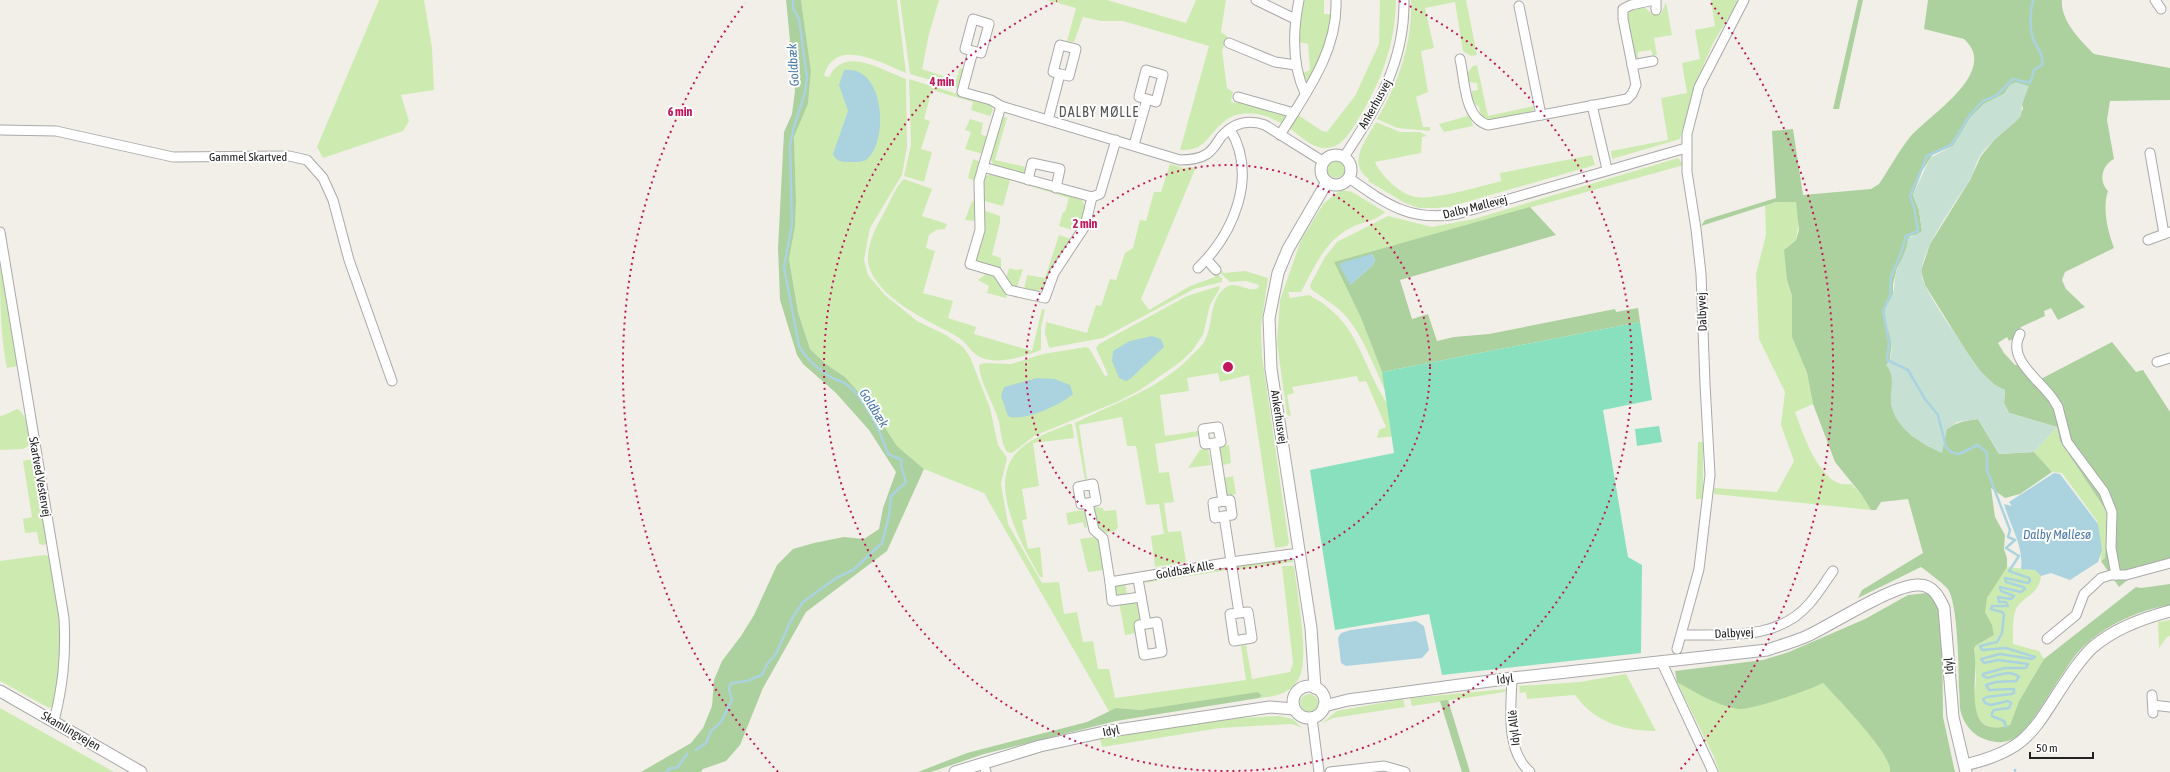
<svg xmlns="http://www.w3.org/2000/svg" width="2170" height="772" font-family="'Asap Condensed',sans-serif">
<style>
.grass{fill:#cdebb0}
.forest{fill:#add19e;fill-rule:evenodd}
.wetland{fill:#c6e0d4}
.pitch{fill:#88e0be}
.water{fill:#aad3df}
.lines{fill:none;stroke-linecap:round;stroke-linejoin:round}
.stream{stroke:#aad3df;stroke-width:2.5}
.minor-casing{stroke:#a9a9a9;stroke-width:11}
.tertiary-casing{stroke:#a9a9a9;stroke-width:13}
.minor{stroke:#fff;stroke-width:9}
.tertiary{stroke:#fff;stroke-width:11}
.ring{fill:none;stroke:#c2185b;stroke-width:2;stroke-dasharray:2 4}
.labels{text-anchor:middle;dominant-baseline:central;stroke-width:4;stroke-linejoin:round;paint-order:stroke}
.street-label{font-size:12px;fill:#222;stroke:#fff}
.water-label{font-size:13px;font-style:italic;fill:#4a7aab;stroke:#fff}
.quarter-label{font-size:14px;letter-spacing:1px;fill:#555;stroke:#fff}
.centre{fill:#c2185b;stroke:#fff;stroke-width:2}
.ring-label{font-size:12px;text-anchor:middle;font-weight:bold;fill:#c2185b;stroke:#fff;stroke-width:4;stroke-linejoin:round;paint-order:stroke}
</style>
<rect width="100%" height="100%" fill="#f2efe9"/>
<!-- grass -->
<g class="grass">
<polygon points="379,0 424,0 432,48 434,90 401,95 409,121 403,131 323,158 317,147"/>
<path d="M 801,0 L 897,0 L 906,73 C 881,63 835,36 824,76 L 829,77 C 844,45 882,70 906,79 L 907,147 L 902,175 L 870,228 L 864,260 L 868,275 L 885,295 L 917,321 L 946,335 L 963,347 L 970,357 L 990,408 L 998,445 L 1007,458 L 1001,484 L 1008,524 L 1042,583 L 1059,582 L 1064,614 L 1077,612 L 1083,642 L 1093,641 L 1098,669 L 1109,669 L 1115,698 L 1246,680 L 1241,646 L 1246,645 L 1252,679 L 1290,672 L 1293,663 L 1282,566 L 1294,566 C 1297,592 1309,654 1300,676 C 1293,693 1275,697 1259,698 L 1262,696 L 1141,710 L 1116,708 L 1110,713 L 984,493 L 924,469 L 897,446 L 871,406 L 845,377 L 826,364 L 810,349 L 798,312 L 789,259 L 795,227 L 796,200 L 794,137 L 808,104 L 811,71 Z"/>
<polygon points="900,0 939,0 929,34 922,69 956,80 960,68 963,69 958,88 910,74"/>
<path d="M 1047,0 L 1107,0 L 1186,23 L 1196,0 L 1226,0 L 1221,32 L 1228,37 L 1222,50 L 1227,88 L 1233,92 L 1231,102 L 1238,103 L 1243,100 L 1286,114 L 1287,116 L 1282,124 C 1264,112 1237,107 1220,125 C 1206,139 1203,151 1180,150 L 1209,46 L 1123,21 L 1101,21 L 1083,17 L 1074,42 L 1067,41 L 1076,8 Z"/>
<polygon points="1304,0 1324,0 1324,14 1330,14 1333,18 1324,54 1308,81 1303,79 1303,73 1310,70 1308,44 1299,42 1299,26"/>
<path d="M 1380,0 L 1396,0 C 1395,46 1381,83 1357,121 C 1350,133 1341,148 1326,148 C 1313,149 1299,135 1289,128 L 1298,115 L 1322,131 L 1327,132 L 1355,96 L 1379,44 Z"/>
<path d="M 1411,0 L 1466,0 L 1477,55 L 1471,56 L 1463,51 L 1455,2 L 1425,8 L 1434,48 L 1421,51 L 1428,92 L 1416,97 L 1423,127 L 1430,127 L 1430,131 L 1397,128 L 1377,119 C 1398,85 1413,41 1411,0 Z"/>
<polygon points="1711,0 1736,0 1738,2 1713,43 1695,85 1680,139 1612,159 1611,151 1668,140 1661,98 1687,93 1682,63 1700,59 1695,30 1715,26"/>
<polygon points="1666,2 1672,35 1654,38 1657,55 1653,56 1651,50 1638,52 1638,58 1635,59 1627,16 1632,8 1643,6 1653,15 1661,14"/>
<polygon points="1477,65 1488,116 1534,106 1532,112 1489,122 1481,116 1479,107 1472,102 1472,91 1478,90 1477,83 1469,82 1467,73 1473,66"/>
<polygon points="909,79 990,104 993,110 990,116 971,110 973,102 932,90 924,119 930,121 921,149 932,152 924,182 904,176 911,145"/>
<polygon points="1002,116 1007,118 995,160 1026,167 1025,172 1022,174 994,166 990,157"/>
<polygon points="1468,116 1471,118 1473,126 1444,132 1439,124"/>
<polygon points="970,119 983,123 981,134 987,137 983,154 965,149 971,132 965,130"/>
<path d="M 1376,122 L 1400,132 L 1420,132 L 1427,136 L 1422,137 L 1421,153 L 1375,162 C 1381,176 1401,195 1416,197 C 1434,200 1482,186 1501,181 L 1500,173 L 1592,155 L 1595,165 L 1449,207 L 1436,208 L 1419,208 L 1405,203 L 1368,181 L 1369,179 C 1346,163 1366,140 1376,122 Z"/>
<path d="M 1678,158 L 1684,165 L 1334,262 L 1361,318 L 1382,372 L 1390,400 C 1375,372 1365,336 1343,313 C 1334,304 1321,297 1311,289 L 1310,285 L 1325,257 L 1337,242 L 1388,216 L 1432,227 L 1474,219 Z"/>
<polygon points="973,159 981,162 975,181 968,178"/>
<circle cx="1336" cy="169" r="9"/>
<polygon points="1170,164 1184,168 1196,167 1141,299 1149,310 1190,286 1215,277 1209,268 1222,278 1222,282 1194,289 1103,338 1049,348 1045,333 1046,322 1087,333 1096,305 1101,306 1110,279 1116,280 1125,253 1133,248 1140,220 1146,221 1154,192 1161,192"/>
<polygon points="992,173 1081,198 1086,209 1081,224 1076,231 1059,226 1063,212 1065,212 1069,198 1010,180 1003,206 984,201 984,177"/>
<path d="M 904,179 L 932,189 L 922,216 L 947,224 L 945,229 L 936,230 L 929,235 L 926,248 L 935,251 L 923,293 L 953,301 L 948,318 L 976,327 L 974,334 L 1032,351 L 1042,309 L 1045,310 L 1041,327 L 1041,350 C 1023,357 991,368 974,353 C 971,351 969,347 966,344 C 960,337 951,333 943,329 C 919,316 882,298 870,270 C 863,252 875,228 884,213 C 890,202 895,187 904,179 Z"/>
<path d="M 1341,190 L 1352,192 L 1385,212 C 1376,221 1363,222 1352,227 C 1325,240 1314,268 1301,292 L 1288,292 L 1290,298 L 1309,295 C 1353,318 1358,350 1379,390 C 1387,405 1397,419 1405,435 L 1377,438 L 1379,430 L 1386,427 L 1366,381 L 1359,382 L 1357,376 L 1292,387 L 1294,393 L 1287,395 L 1291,416 L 1287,415 L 1277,343 L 1280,300 L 1301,240 L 1324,203 Z"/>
<polygon points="972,201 975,202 975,220 974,221 965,220"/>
<path d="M 1782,201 L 1796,202 L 1799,220 L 1796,240 L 1786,248 L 1787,280 L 1792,296 L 1792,337 L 1807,373 L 1813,404 L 1795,412 C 1803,434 1816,473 1838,483 C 1842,485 1847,484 1851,484 L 1861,494 L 1871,510 L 1714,494 L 1714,488 L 1777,492 L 1794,461 L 1781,425 L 1785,392 L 1759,339 L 1756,274 L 1766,235 L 1765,205 Z"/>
<polygon points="983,210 1000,216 1000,222 992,255 1001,258 1001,271 979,263 975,258"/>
<polygon points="1059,235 1071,239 1045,288 1035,293 1024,290 1027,275 1045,278"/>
<path d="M 0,261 L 18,366 L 7,368 C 0,336 0,295 0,261 Z"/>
<polygon points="1009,268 1016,270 1023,269 1017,287 1011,286 1006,279"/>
<path d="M 1220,269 L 1224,273 L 1245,271 L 1268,278 L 1261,326 L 1262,356 L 1289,543 L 1287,546 L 1275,548 L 1249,375 L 1220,382 L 1218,373 L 1187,378 L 1189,391 L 1160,395 L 1165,436 L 1198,431 L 1199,436 L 1155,444 L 1159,473 L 1169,472 L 1174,502 L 1164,503 L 1168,532 L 1181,531 L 1186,562 L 1155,567 L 1151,536 L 1164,534 L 1159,504 L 1146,505 L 1136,446 L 1127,446 L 1122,417 L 1079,425 L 1087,479 L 1085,480 L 1075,423 C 1116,402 1161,389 1193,354 C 1197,350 1203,345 1205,340 C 1214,323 1208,300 1226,287 C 1236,280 1249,293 1258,288 L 1259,285 L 1246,281 L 1230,282 L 1218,271 Z"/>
<polygon points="986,274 994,276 1007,293 1006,298 987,293 989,286 978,280"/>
<path d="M 1219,286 L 1220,288 L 1210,305 L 1203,335 L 1192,351 L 1179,363 L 1140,390 L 1117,402 L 1034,436 L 1012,453 L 1007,452 C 1001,443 1001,432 999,422 C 994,403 980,384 979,365 L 984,363 L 1011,364 L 1043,354 L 1086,347 L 1089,348 L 1105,376 L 1108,375 L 1096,348 L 1099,344 L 1187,296 Z"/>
<path d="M 18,409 C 28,417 31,433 30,445 L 23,449 L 0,450 L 0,416 C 7,415 11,411 18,409 Z"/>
<path d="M 1069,424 L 1072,424 L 1074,438 L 1033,443 L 1039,486 L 1022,489 L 1027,519 L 1022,520 L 1028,549 L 1040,547 L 1043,577 L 1040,577 C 1022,545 984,481 1020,449 C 1033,437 1053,431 1069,424 Z"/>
<polygon points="2057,427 2060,441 2105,509 2107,515 2105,558 2101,561 2097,521 2062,473 2052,472 2034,452"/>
<polygon points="1698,442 1703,442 1703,499 1696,499"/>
<polygon points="1229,445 1231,463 1223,465 1219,461 1219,446"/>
<polygon points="1208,448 1211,465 1188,468 1200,450"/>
<polygon points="33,459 42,507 47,543 44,545 39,544 37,532 25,533 23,519 32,517 23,461"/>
<polygon points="1233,476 1236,494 1227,496 1224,493 1224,478"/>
<polygon points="1094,507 1103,508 1104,511 1116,510 1118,527 1115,531 1104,533 1095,525"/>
<polygon points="1082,510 1085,512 1087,528 1084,527 1083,522 1068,525 1066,513"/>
<polygon points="1095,537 1100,541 1104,570 1088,572 1080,539"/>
<polygon points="44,555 50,556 62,643 60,670 53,706 49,708 0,681 0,561"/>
<polygon points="1292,558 1293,562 1236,570 1238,566"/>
<path d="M 2007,567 L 2035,570 L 2041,576 C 2039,594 2027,594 2017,607 C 2012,615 2013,634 2013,644 L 2039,651 L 2044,659 L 2019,701 L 2010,725 C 1990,733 1976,723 1974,702 C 1974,694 1976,685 1976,677 C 1976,669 1973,652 1975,646 L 1994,635 C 1992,627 1986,619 1985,611 C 1984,595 1998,580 2007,567 Z"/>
<polygon points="1226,568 1228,570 1145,583 1148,580"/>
<polygon points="1125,583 1127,594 1116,596 1114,585"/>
<polygon points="1137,601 1140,603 1143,620 1136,633 1125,635 1119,602"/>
<polygon points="2170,620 2170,636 2167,637 2159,648 2158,622"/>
<path d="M 1626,674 L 1656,731 C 1624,731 1594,722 1575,695 L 1527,699 L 1526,692 L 1520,693 L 1519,686 L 1580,682 Z"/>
<path d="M 1677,682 L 1725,705 L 1792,694 L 1823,683 C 1837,697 1893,755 1890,772 L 1719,772 L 1714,757 Z"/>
<polygon points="1506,689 1505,692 1412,706 1410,698"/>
<circle cx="1309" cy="703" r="9"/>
<polygon points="1403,699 1405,707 1333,718 1321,724 1337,711"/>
<polygon points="0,708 114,772 0,772"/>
<path d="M 1280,716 L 1293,719 L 1302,728 L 1292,724 L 1220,728 L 1102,747 L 1100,738 C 1160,726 1219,718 1280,716 Z"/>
</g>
<!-- forest -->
<g class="forest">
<polygon points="786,0 801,0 811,71 808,104 794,137 796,200 795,227 789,259 798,312 810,349 826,364 845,377 871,406 897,446 924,469 887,551 806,612 763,688 740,745 726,761 703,769 701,772 641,772 691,743 703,728 712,706 714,680 722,661 741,636 754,615 777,565 793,549 814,543 844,537 864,539 879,529 883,508 896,472 869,430 836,393 803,364 797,355 780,300 778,248 784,132 792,114 795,91"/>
<polygon points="1858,0 1863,0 1839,109 1833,109"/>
<path d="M 1928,0 L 2062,0 C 2060,20 2081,41 2094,54 L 2170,68 L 2170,100 L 2110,101 L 2107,120 L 2114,159 C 2102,165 2098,181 2108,191 C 2102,209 2108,232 2114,248 L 2065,272 L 2062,280 L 2066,289 L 2085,307 L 2058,320 L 2051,308 L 2044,311 L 2045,316 L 2021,327 L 2014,338 L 2009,341 L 2007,337 L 1998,343 L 2004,353 L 2015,365 L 2018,365 L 2033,383 L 2112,342 L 2136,372 L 2143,370 L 2170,412 L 2170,567 L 2130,578 L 2119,587 L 2101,561 L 2105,558 L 2107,515 L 2105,509 L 2060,441 L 2057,427 L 2009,413 L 2004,403 L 2005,390 L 1995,386 L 1980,371 L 1966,351 L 1925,285 L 1921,271 L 1930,244 L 1970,180 L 1981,156 L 1995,139 L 2016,121 L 2023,109 L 2022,104 L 2028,86 L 2010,85 L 2004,94 L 1984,104 L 1971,117 L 1953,146 L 1933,154 L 1922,171 L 1913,195 L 1919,210 L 1922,231 L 1916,235 L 1910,236 L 1906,252 L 1897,268 L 1893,284 L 1893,294 L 1885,311 L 1892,342 L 1890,357 L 1893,376 L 1891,404 L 1903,427 L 1911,435 L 1929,447 C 1949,427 1949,423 1978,419 L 1999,454 L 2034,452 L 2052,472 L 2020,494 L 2005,498 L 1991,488 L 1995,517 L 2005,535 L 2004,549 L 2007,558 L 2007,567 L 1987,598 L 1985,612 L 1992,625 L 1994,635 L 1975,646 L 1974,650 C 1980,677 1959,741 2010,725 L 2019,701 L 2044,659 L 2136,587 L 2141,588 L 2170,584 L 2170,605 C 2139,610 2105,625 2082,648 C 2063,666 2032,731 2013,739 C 2005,743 1996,743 1987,740 C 1974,736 1965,726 1961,713 C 1959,706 1960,696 1959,689 C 1959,670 1958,600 1947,588 C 1939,580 1930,574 1921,567 L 1858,598 L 1862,590 L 1923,553 L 1908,499 L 1881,502 L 1876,510 L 1871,510 L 1861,494 L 1835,462 L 1813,404 L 1807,373 L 1792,337 L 1792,296 L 1787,280 L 1784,250 L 1796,240 L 1799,230 L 1796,202 L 1776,202 L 1701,226 L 1705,220 L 1776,198 L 1772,131 L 1793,129 L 1803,195 L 1871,189 L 1879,184 C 1890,168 1898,152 1910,137 C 1927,116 2001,72 1964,39 L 1924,29 Z"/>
<path d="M 1530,207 L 1556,235 L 1400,280 L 1412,319 L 1428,314 L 1437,341 L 1454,337 L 1489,334 L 1615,309 L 1616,312 L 1638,308 L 1640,322 L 1382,372 L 1361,318 L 1334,262 ZM 1372,254 L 1375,260 L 1373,265 L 1350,285 Z"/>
<path d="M 1927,593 L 1938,606 L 1942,619 L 1943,717 L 1955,772 L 1890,772 C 1893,755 1837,698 1823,683 C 1809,690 1753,710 1739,709 C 1717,706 1695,692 1677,682 L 1675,671 L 1763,660 L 1789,652 L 1865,619 L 1908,595 Z"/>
<polygon points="1258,692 1262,696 1259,698 1116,721 984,754 931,772 918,772 967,753 1087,722 1116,708 1141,710"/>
<polygon points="1448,700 1470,772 1462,772 1440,701"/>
</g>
<!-- wetland -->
<path class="wetland" d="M 2016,82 L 2029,86 L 2022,104 L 2021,116 C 2008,130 1991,140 1980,156 C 1975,164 1974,173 1969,181 C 1956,202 1917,254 1922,277 C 1925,290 1947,322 1956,335 C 1969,355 1982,380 2005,390 L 2004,403 L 2009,413 L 2057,427 L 2034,452 L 1999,454 L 1978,419 L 1957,422 L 1947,429 L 1942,453 C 1922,444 1894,428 1891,403 C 1890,388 1896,377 1886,365 C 1900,349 1883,325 1885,311 C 1886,304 1891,300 1893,294 C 1895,287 1894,278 1897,270 C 1901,258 1907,251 1908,238 L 1916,235 L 1922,231 L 1919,210 L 1913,195 L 1930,158 L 1953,146 L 1971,117 L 1984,104 L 2004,94 L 2010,85 Z"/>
<!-- pitch -->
<g class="pitch">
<polygon points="1640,322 1652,400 1603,410 1628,557 1642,565 1641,653 1442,675 1429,614 1335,630 1310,470 1394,453 1382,372"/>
<polygon points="1659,426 1662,442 1637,446 1635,429"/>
</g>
<!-- water -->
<g class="water">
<path d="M 844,70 C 886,65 889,144 866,160 C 860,163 854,162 848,162 C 841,162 836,161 833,154 L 848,111 L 839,85 Z"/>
<polygon points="1372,254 1375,260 1373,265 1350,285 1340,267 1340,263"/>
<polygon points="1152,336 1161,339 1164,347 1130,379 1126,381 1119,378 1112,361 1113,351 1130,341"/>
<path d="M 1037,378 L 1055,379 L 1070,385 L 1073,394 C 1062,404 1022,423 1008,416 L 1001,396 L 1004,387 Z"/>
<path d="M 2054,473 L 2060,474 L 2098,524 L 2102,550 L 2098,562 L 2070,580 L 2051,573 L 2041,576 L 2035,570 L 2021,569 C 2024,546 2010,526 2004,504 L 2012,506 L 2009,502 Z"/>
<polygon points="1416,621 1424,626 1429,650 1422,658 1346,666 1341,663 1338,638 1341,633 1351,630"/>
</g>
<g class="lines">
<!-- stream -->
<g class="stream">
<path d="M 2006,727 L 2004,721 L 1992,716 L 1992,713 L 1994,710 L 2009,708 L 2011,703 L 2008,701 L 1991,705 L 1985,703 L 1983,699 L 1987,697 L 2011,694 L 2014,693 L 2014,689 L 1989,690 L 1986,685 L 1996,682 L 2016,681 L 2019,677 C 2011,669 1996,676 1987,678 L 1983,676 L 1983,674 L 2005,668 L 2026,668 L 2028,664 L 1998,660 L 1984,663 L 1981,659 L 2000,654 L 2032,659 L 2035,657 L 2006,648 L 1982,650 L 1980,646 L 1997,642 L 2002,633 L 2004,615 L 2002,612 L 1991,609 L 1992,606 L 2008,606 L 2006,602 L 1999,602 L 1998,597 L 2011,599 L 2014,596 L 2001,591 L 2000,587 L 2021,592 L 2025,589 L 2023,587 L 2006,582 L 2005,578 L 2028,583 L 2030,581 L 2029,578 L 2009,571 L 2019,556 L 2006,548 L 2015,540 L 2008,537 L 2010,530 L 1987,470 L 1987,453 L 1978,445 L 1959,454 L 1951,452 L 1946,447 L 1938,415 L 1925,399 L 1908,370 L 1887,360 L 1889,342 L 1883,311 L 1890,296 L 1891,277 L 1902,250 L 1906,236 L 1918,231 L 1914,207 L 1910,196 L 1927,156 L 1951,145 L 1970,115 L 1983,101 L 1997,95 L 2013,79 L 2030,83 L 2034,70 L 2042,65 C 2044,56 2038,49 2034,41 C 2029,29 2030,12 2033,0"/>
<path d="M 696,750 L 706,743 L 711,731 L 721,722 L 732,700 C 731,693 726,688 732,683 L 747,681 L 762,675 L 767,664 L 776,654 L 791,620 L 803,602 L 836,578 L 853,570 L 882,543 L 889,516 L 891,496 L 906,482 L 901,466 L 902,460 L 888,454 C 881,433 865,397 846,384 C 842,381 836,380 832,378 C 819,370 806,359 799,346 L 784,267 L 792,224 L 790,145 L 794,127 L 805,92 L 807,78 L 799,19 L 793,8 L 793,0"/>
<polyline points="2015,770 2015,772"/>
<polyline points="666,772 671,768 677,768 687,754"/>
</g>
<!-- minor casing -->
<g class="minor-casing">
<g id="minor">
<polyline points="1256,0 1295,19"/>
<path d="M 1299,0 C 1293,30 1292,65 1305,93"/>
<polyline points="2155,0 2161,9"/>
<polyline points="1519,6 1541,115"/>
<polyline points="1656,10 1656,0"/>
<polyline points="1229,43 1275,62 1296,65"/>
<polyline points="973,51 965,49 973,19 989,24 981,53 973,51 962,92 991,100 1001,106 983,167 1092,197 1100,194 1116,140"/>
<path d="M 1460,59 C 1465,81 1464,118 1488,125 L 1627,99 L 1632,94 L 1636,85 L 1623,19 L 1623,9 L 1631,5 L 1654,0"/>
<polyline points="1632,65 1653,61"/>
<polyline points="1238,97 1294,113"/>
<polyline points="1592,105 1607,169"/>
<path d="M 1001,106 L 1180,160 C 1190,160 1199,159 1207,154 C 1213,150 1217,143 1221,137 C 1233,123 1248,119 1265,125 L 1324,162"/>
<polyline points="1048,120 1060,74 1053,72 1060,45 1076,49 1069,76 1060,74"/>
<polyline points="0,130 56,131 173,157 289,156 307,160 323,178 333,200 349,260 392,381"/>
<path d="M 1280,135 C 1306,93 1338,51 1336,0"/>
<polyline points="1134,145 1147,99 1139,97 1146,70 1163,75 1156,102 1147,99"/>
<polyline points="2150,153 2164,234"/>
<path d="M 1344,157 C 1377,107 1405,63 1404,0"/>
<polyline points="983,167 979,181 980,230 970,264 997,272 1009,290 1045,298 1054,273 1085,226 1092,197"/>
<path d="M 1349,178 C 1386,204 1410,222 1457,214 L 1686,148"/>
<polyline points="1028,180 1032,163 1060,169 1056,188"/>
<path d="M 0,232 L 64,618 C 66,656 63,685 54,721"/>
<polyline points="2148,240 2170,232"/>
<polyline points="1207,260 1216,270"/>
<path d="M 1198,268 C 1234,233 1258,176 1230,129"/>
<path d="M 2020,334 C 2006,359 2040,380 2053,399 L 2058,407 L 2067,442 L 2104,492 L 2112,512 L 2111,548 L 2116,575"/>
<polyline points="2157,362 2170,358"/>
<polyline points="1214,443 1205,444 1203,429 1218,427 1221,442 1214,443 1223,501"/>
<polyline points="1088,503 1081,504 1078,487 1093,484 1096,501 1088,503 1094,530 1103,538 1110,582 1231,562 1300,553"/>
<polyline points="1224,516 1232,515 1230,500 1213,503 1215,518 1224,516 1239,613 1248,612 1252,638 1234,641 1230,614 1239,613"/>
<polyline points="1138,579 1146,624 1139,625 1144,655 1162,652 1157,622 1146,624"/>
<polyline points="1110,582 1112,601 1141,597"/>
<path d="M 1682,635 C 1726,634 1777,641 1809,604 C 1818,594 1825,582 1833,571"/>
<polyline points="2047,639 2076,615 2084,594 2101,578 2111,575 2126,575 2170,563"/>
<polyline points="1677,649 1699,569 1710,475 1705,384 1701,274 1696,229 1687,172 1687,134 1699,87 1744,0"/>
<polyline points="1662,663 1713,772"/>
<path d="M 1512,678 C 1511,708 1505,750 1530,772"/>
<polyline points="2152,695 2153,713"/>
<polyline points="2153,705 2170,707"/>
<polyline points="1312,718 1319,772"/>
<polyline points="983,763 986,772"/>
<polyline points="1330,772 1384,766 1405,772"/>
</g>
</g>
<!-- tertiary casing -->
<g class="tertiary-casing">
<g id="tertiary">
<circle cx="1336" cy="170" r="15"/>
<circle cx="1309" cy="702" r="16"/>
<polyline points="1315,688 1311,628 1271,369 1269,318 1278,273 1288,249 1327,182"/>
<polyline points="0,691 141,772"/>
<path d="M 1324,706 L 1348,700 L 1512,678 L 1767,650 C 1779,646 1793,642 1805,637 C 1830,626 1895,583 1919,585 C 1933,585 1939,597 1944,608 L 1953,717 L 1966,772"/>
<path d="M 1965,765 C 2028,750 2032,732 2066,681 C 2074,669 2082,657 2093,647 C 2114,629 2143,618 2170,611"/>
<polyline points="955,772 1040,746 1104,732 1270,707 1294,709"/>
</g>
</g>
<!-- minor -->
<use href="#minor" class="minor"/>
<!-- tertiary -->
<use href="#tertiary" class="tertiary"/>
</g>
<!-- distance rings -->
<g class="ring">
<circle cx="1228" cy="367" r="202"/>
<path d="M1399 1A404 404 0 1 1 1057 1"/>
<path d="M778 772A605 605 0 0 1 745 3M1711 3A605 605 0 0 1 1678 772"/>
</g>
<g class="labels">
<!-- street labels -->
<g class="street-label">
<text transform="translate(1375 104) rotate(-61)">Ankerhusvej</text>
<text x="248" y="157">Gammel Skartved</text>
<text transform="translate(1475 207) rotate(-14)">Dalby Møllevej</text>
<text transform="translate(1702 312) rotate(-92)">Dalbyvej</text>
<text transform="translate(1279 417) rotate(81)">Ankerhusvej</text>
<text transform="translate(40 477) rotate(80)">Skartved Vestervej</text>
<text transform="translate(1185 570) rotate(-10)">Goldbæk Alle</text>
<text transform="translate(1734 633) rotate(-3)">Dalbyvej</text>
<text transform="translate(1949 666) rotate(-94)">Idyl</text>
<text transform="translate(1505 679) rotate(-7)">Idyl</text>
<text transform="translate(1514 728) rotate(-96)">Idyl Allé</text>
<text transform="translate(71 731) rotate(30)">Skamlingvejen</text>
<text transform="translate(1111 731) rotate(-11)">Idyl</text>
</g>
<!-- water labels -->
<g class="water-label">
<text transform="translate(793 65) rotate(-94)">Goldbæk</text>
<text transform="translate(874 408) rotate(58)">Goldbæk</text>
<text x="2057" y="534">Dalby Møllesø</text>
</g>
<!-- quarter labels -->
<g class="quarter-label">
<text x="1099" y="112">DALBY MØLLE</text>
</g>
</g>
<circle cx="1228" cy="367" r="6" class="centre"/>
<g class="ring-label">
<text x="942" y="86">4 min</text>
<text x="680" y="116">6 min</text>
<text x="1085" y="228">2 min</text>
</g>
<!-- scale -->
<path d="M2030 752v6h63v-6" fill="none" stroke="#222222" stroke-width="2"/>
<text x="2036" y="752" font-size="12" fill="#222222" stroke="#ffffff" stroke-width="3" paint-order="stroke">50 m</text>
</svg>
